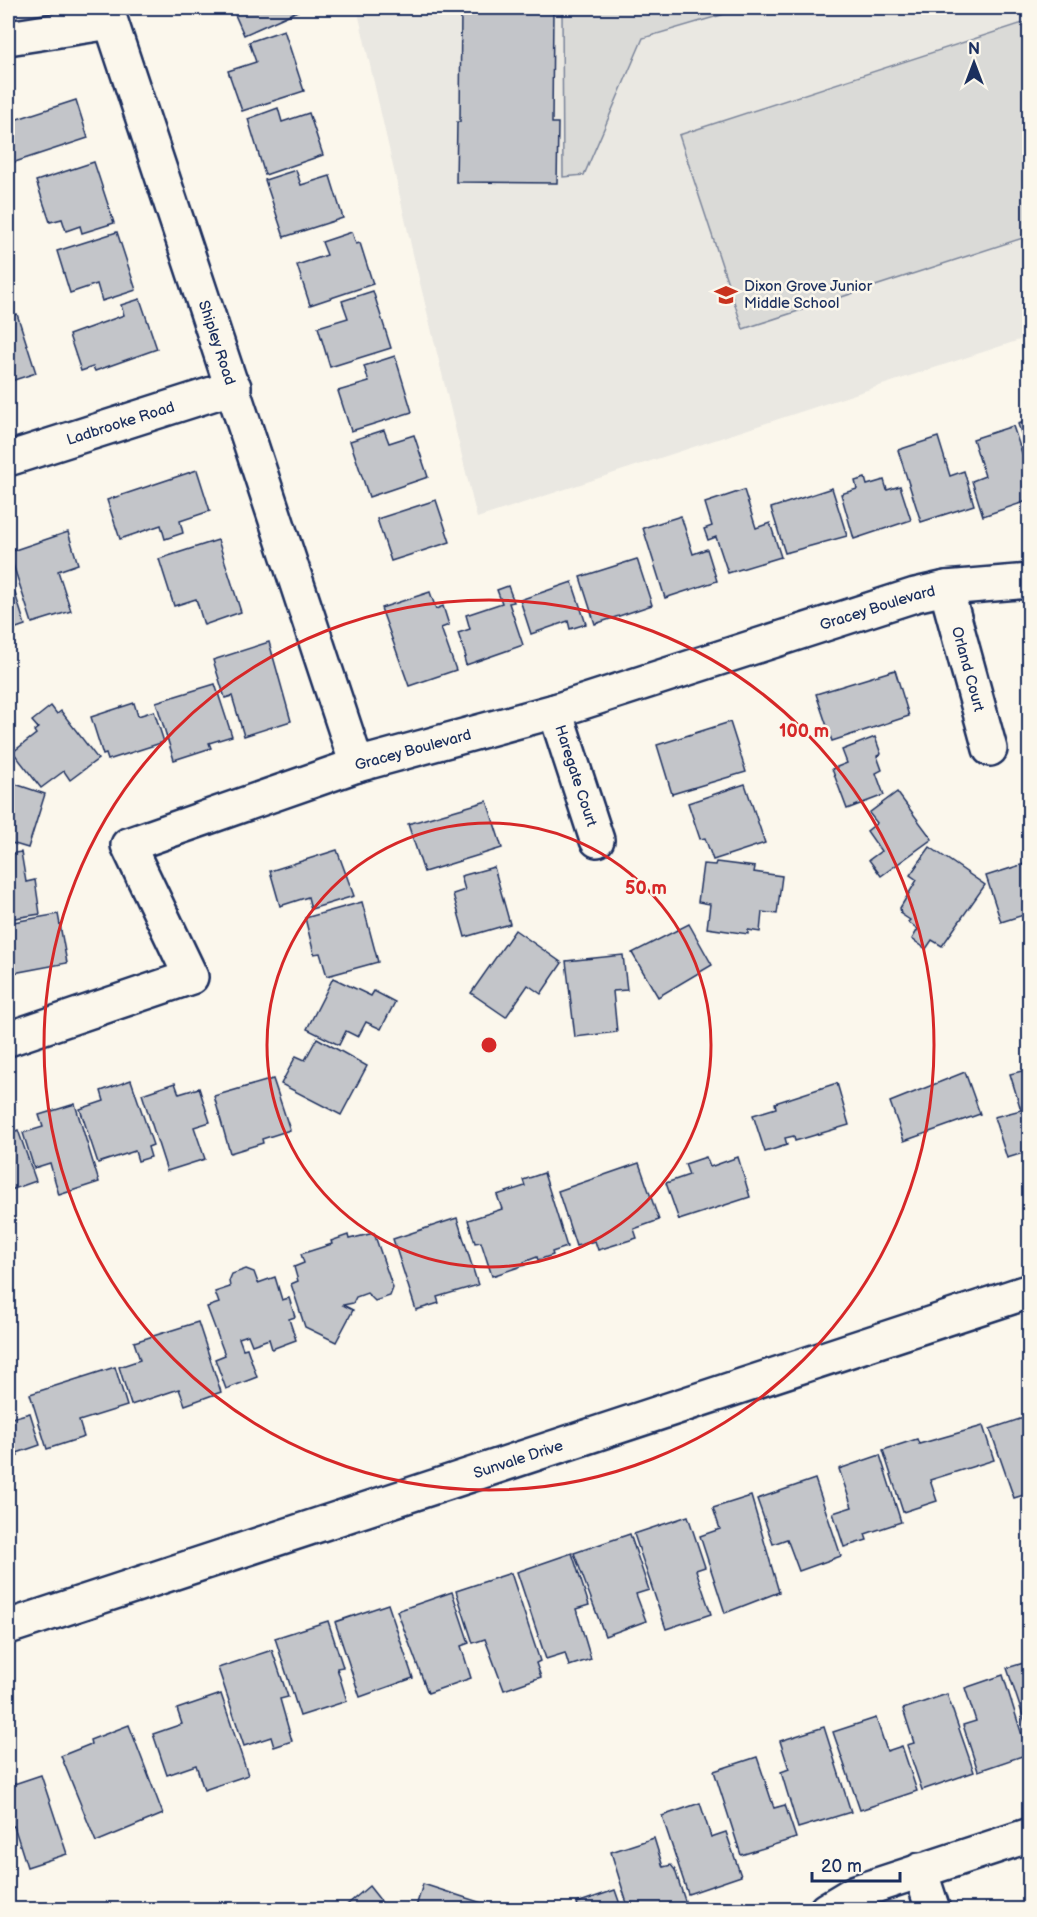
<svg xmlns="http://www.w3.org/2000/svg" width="1037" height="1917" font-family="'Balsamiq Sans',sans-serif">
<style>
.built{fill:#eae8e2}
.green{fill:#dadad7;stroke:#7a849a;stroke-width:1.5}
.building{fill:#c3c5c9;stroke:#1b2f5e;stroke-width:1.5}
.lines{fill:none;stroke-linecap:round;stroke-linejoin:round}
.street-casing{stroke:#1b2f5e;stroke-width:38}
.street{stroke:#fbf7ec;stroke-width:33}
.ring{fill:none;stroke:#d62828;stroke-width:3}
.labels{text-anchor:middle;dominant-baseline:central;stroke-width:5;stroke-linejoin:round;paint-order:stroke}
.poi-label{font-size:15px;fill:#1b2f5e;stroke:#fbf7ec;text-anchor:start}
.street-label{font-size:15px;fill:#1b2f5e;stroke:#fbf7ec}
.centre{fill:#d62828;stroke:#fbf7ec;stroke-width:3}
.ring-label{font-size:18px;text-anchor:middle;font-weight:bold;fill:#d62828;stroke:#fbf7ec;stroke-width:5;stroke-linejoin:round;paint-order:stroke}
</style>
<rect width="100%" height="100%" fill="#fbf7ec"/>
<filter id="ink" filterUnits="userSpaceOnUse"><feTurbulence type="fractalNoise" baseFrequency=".0167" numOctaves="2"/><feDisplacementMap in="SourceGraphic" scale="12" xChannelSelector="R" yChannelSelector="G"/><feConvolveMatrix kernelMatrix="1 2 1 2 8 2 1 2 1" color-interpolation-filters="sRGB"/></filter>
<g filter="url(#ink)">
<!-- built -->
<polygon class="built" points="357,8 1029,8 1029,337 477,518 413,254"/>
<!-- green -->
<g class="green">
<polygon points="562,8 745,8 643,38 584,175 563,177"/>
<polygon points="1029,21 1029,236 743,329 679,135"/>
</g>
<!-- building -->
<g class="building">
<polygon points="232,8 301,8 302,9 244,35"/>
<polygon points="461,8 553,8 552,123 558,123 557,183 456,182 457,122 460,122"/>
<polygon points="284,30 304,91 242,111 228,71 256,62 249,42"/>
<polygon points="76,100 88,138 12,163 8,148 8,122"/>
<polygon points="278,108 282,122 309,113 323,155 265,175 248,119"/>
<polygon points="94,162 114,223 82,233 80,226 66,231 62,219 50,222 36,181"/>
<polygon points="296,170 301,185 330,176 343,218 284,237 265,180"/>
<polygon points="117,232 136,290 102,301 97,284 70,293 57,251"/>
<polygon points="352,232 356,244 360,243 373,284 310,305 297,265 327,255 322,242"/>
<polygon points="373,291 391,348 330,367 318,327 348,318 342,301"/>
<polygon points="140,299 157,349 95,371 93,367 81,371 69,335 124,315 121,305"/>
<polygon points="17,314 36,373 8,382 8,317"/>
<polygon points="395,356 412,412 351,431 338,391 369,382 364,366"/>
<polygon points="1030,420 1030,458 1018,424"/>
<polygon points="1013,426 1030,477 1030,500 983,516 972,481 985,476 973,439"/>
<polygon points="384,430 389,443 414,435 428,477 369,497 350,441"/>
<polygon points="938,437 950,476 964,471 974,505 921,522 898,450"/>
<polygon points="197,470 210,511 180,521 183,533 165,539 161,525 120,539 107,500"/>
<polygon points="865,478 867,485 884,480 887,490 900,486 911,520 854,539 841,494 857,489 855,481"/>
<polygon points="832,488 847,536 785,553 771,508"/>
<polygon points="744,490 756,528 770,523 781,557 728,573 716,537 708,540 704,529 712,526 705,503"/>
<polygon points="436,500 450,542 391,561 377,519"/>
<polygon points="681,516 693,554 707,549 717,581 665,598 643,528"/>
<polygon points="68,532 78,564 58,571 71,611 32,623 9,552"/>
<polygon points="218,540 241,612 204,625 196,599 174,606 159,559"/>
<polygon points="637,559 652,605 595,624 580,577"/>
<polygon points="8,571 25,625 8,631"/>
<polygon points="572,582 586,624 570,629 568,621 531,634 520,600"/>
<polygon points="508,586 514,602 509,603 523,645 466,665 464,658 466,657 458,633 470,629 466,615 502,603 497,590"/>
<polygon points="430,592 436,609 443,606 449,625 441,628 456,670 409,686 381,608"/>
<polygon points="269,642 291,721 244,736 232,696 225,698 213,660"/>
<polygon points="895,670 909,716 832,741 816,694"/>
<polygon points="215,684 232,736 209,743 211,748 174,760 156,702"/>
<polygon points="134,703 138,716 154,711 164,742 108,760 106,754 103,755 91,717"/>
<polygon points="51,706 57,714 61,711 98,759 70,780 64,771 41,788 13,752 36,734 34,731 38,728 32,721"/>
<polygon points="730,722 746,772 672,794 657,745"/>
<polygon points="875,737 881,754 877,756 882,770 876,773 884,795 847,809 832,769 847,763 842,750"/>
<polygon points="12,783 45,794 28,848 8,842 8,797"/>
<polygon points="745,784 765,843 713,860 705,838 700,839 688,803"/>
<polygon points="897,792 932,839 881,876 869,860 881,851 867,831 877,823 869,813"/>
<polygon points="487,801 502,848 424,872 408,824"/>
<polygon points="930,847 985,885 942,946 932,940 926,949 912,939 918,929 908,922 910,920 901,914 900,908 917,880 910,875"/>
<polygon points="337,850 354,896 311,909 308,897 280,906 270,871"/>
<polygon points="21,852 26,882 35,880 40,914 8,919 8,854"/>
<polygon points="716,862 755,867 754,872 782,876 777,914 762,912 760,932 748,930 748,934 707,928 710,904 698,902 703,864 715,865"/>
<polygon points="1030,862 1030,913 1001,922 986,876"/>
<polygon points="494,867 510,924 465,937 453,894 465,890 461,876"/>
<polygon points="362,902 378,962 327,976 320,953 314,954 305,918"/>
<polygon points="58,914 67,963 8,974 8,923"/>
<polygon points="689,924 712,965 658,997 632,953"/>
<polygon points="515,930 562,963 541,994 528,985 506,1017 471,993"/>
<polygon points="623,955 627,990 613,991 617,1032 575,1037 566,961"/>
<polygon points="333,978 371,996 374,991 395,1002 381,1029 366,1022 358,1037 346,1031 339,1045 307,1029"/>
<polygon points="317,1038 367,1066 341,1115 281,1084 296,1056 305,1060"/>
<polygon points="1030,1069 1030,1151 1007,1158 994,1117 1021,1110 1010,1074"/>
<polygon points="965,1072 980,1114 904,1141 890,1102"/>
<polygon points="273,1079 290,1130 262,1139 263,1143 230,1153 214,1096"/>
<polygon points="131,1080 153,1145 148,1147 151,1157 138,1161 135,1151 98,1163 80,1109 104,1101 101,1091"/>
<polygon points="175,1083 179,1094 199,1088 210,1122 194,1127 205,1159 167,1171 142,1094"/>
<polygon points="837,1083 849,1125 795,1141 794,1136 785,1138 787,1145 765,1152 753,1115 776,1108 775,1103"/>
<polygon points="75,1104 99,1182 59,1195 50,1163 34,1168 23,1133 43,1127 39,1115"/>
<polygon points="18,1130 36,1181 8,1191 8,1134"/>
<polygon points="706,1157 710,1167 738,1157 750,1197 679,1220 666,1183 689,1175 685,1164"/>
<polygon points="639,1163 659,1220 634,1229 637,1238 598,1250 595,1241 576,1246 558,1191"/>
<polygon points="544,1173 567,1247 552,1252 553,1255 538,1260 537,1257 524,1262 525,1265 492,1276 481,1242 475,1243 468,1220 502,1209 497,1195 525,1186 523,1180"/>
<polygon points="457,1218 478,1285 437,1297 439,1303 416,1310 393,1239"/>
<polygon points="374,1233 393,1288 390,1296 375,1301 367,1293 356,1297 353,1303 343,1305 353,1310 336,1342 305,1327 291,1284 298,1281 294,1267 304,1263 301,1254 332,1244 331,1241 348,1235 349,1239"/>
<polygon points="246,1269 254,1272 258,1283 275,1277 282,1300 289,1298 295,1317 289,1319 296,1340 272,1349 269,1339 252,1345 248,1335 239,1338 243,1349 247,1348 257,1377 226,1389 215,1359 225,1355 207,1307 219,1303 215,1292 230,1287 229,1281 232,1274"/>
<polygon points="198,1322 221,1392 185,1405 179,1389 131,1405 119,1367 140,1360 134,1342"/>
<polygon points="115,1367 127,1406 79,1421 84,1437 47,1449 30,1394"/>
<polygon points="30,1413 40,1445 17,1453 18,1455 8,1459 8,1419"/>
<polygon points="1026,1417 1030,1426 1030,1493 1014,1498 990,1429"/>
<polygon points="983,1426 994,1460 930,1480 937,1501 903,1512 883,1450 917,1439 919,1444"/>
<polygon points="880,1455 901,1522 865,1534 867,1540 844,1547 833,1513 852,1507 839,1469"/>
<polygon points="815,1479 841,1556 799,1571 787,1539 773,1544 757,1499"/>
<polygon points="751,1496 779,1592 725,1613 700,1536 720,1529 713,1508"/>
<polygon points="688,1516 705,1567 696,1570 711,1614 666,1629 634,1534"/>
<polygon points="630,1534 649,1590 636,1594 646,1621 605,1636 574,1553"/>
<polygon points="572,1553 589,1605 576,1609 591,1659 569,1666 565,1653 546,1659 517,1572"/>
<polygon points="511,1573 540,1661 536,1663 541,1677 504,1690 485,1639 473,1643 456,1591"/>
<polygon points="452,1592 469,1643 461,1646 471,1678 428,1693 397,1611"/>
<polygon points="388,1604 413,1678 360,1697 335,1622"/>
<polygon points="328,1621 343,1667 337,1668 347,1701 300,1716 275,1638"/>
<polygon points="272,1650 288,1697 280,1699 292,1741 274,1747 271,1737 244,1746 218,1668"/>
<polygon points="1030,1661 1030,1737 1007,1668"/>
<polygon points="1003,1675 1028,1754 978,1771 963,1725 976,1721 965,1688"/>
<polygon points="221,1694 248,1775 204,1790 196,1765 167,1775 153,1734 182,1724 177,1709"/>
<polygon points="947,1694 974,1772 922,1790 907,1745 914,1743 903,1709"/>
<polygon points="876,1718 887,1751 902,1746 917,1791 860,1810 833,1732"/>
<polygon points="129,1725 163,1814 96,1842 61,1756 91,1744 90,1740"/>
<polygon points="824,1727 851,1812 798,1828 781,1772 789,1769 780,1741"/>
<polygon points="757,1757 774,1808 785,1805 796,1838 741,1855 714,1771"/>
<polygon points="41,1775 67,1854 27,1867 14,1826 8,1828 8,1786"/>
<polygon points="700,1803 711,1837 726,1832 741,1876 688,1894 662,1816"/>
<polygon points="654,1838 663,1867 671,1865 675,1870 688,1910 629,1910 611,1852"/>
<polygon points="423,1884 488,1905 486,1910 415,1910"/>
<polygon points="369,1886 388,1910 341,1910"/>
<polygon points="615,1890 622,1910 579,1910 577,1903"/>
</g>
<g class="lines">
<!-- street casing -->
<g class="street-casing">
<g id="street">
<path id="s1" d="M 8,38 L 111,22 L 357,765"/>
<path id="s2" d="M 8,459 L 234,387"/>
<path id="s3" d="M 946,588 L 990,749"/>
<path id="s4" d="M 555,711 L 597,840"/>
<path id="s5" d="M 8,1039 L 191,977 L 128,845 L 357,765 L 555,711 L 915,595 L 946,588 L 1030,581"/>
<path id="s6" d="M 8,1627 L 1030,1291"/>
<polyline points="920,1870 933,1910"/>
<polyline points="826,1910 856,1892 1030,1835"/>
</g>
</g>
<!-- street -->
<use href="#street" class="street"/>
</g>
</g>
<!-- distance rings -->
<g class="ring">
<circle cx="489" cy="1045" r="222"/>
<circle cx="489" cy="1045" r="445"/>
</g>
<!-- icons -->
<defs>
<g id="school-bare" transform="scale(1.8)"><path d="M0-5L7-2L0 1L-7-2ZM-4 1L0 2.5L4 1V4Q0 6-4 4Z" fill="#c8321e" stroke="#fbf7ec" stroke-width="2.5" paint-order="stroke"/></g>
</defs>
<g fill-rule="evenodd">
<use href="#school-bare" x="726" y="295"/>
</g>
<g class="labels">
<!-- poi labels -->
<g class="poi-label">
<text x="744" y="286">Dixon Grove Junior<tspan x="744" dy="17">Middle School</tspan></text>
</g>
<!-- street labels -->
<g class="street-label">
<text stroke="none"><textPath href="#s1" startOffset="442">Shipley Road</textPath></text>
<text stroke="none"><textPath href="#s2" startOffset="118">Ladbrooke Road</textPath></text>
<text stroke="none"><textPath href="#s5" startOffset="1126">Gracey Boulevard</textPath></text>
<text stroke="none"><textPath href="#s3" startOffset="84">Orland Court</textPath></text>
<text stroke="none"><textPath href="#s5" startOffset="640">Gracey Boulevard</textPath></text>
<text stroke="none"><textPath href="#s4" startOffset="68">Haregate Court</textPath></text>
<text stroke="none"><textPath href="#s6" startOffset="537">Sunvale Drive</textPath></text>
</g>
</g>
<circle cx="489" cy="1045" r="9" class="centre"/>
<g class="ring-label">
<text x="804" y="737">100 m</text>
<text x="646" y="894">50 m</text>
</g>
<!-- margin -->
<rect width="1037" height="1917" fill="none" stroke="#fbf7ec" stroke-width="30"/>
<rect x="15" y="15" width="1007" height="1887" fill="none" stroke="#1b2f5e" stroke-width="2" filter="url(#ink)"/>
<!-- north arrow -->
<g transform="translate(974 63)" stroke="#fbf7ec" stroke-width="4.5" paint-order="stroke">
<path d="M0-4.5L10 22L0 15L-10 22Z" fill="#1b2f5e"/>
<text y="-9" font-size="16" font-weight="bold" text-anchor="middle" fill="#1b2f5e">N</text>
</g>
<!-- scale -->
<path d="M812 1872v9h88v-9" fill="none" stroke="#1b2f5e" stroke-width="3"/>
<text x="821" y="1872" font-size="18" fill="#1b2f5e" stroke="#fbf7ec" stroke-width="4.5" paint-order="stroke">20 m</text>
</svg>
